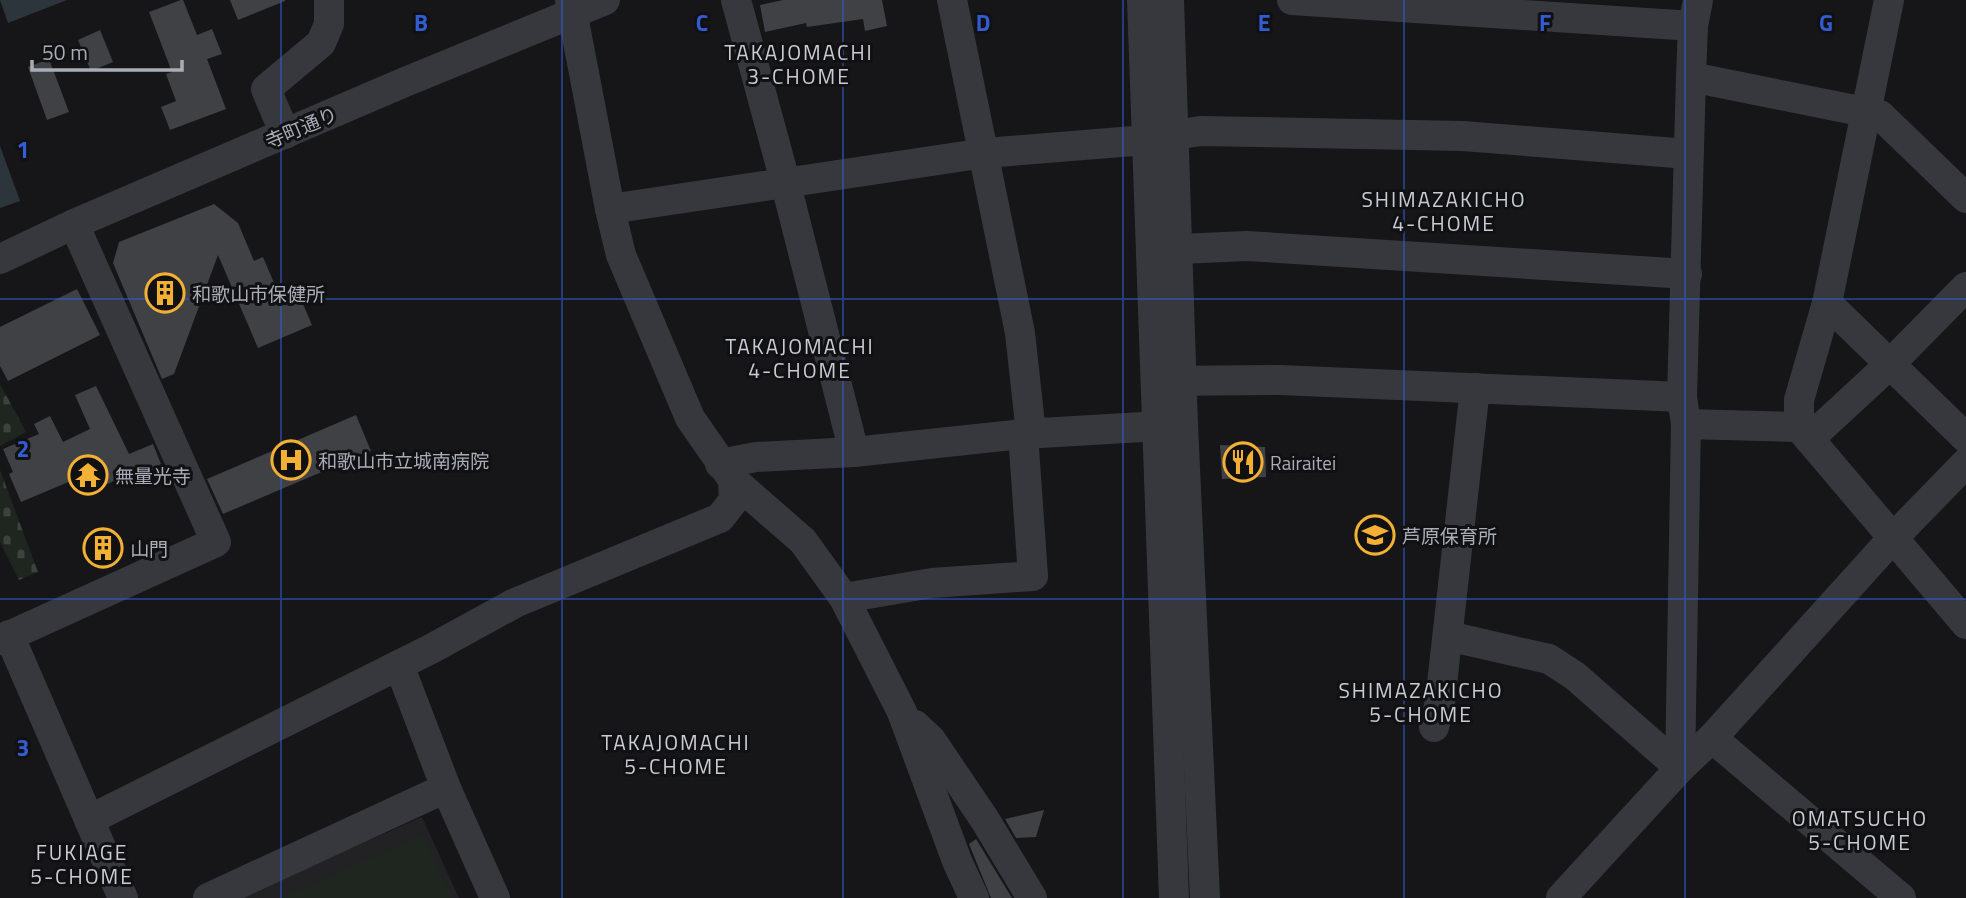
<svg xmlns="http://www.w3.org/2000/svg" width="1966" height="898" font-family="'Titillium Web','Noto Sans JP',sans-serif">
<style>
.built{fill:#222225}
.cemetery{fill:url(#cemetery-stones)}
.pitch{fill:#1e261f}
.water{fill:#2c353c}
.building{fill:#404145}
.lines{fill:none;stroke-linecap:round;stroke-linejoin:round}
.minor{stroke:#37383d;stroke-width:30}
.grid{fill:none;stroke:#325cd3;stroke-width:2;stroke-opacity:0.55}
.labels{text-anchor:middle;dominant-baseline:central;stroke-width:6;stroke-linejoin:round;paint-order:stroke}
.street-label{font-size:19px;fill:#a8adb8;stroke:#111113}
.poi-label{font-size:19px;fill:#a8adb8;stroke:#111113;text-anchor:start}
.neighbourhood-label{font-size:21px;letter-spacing:2px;fill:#c9ccd4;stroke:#111113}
.grid-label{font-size:23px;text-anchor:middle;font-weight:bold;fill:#325cd3;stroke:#111113;stroke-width:6;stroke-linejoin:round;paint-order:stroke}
</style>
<defs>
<pattern id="cemetery-stones" width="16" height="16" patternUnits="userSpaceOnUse" patternTransform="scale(1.75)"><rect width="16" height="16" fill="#1e261f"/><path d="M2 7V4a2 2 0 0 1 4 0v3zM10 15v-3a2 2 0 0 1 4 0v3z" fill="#3c433d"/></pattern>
</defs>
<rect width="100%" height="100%" fill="#161618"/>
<!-- built -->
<polygon class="built" points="422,817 459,898 239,898"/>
<!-- cemetery -->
<g class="cemetery">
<polygon points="0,384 26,432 0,446"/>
<polygon points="0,470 38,572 19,580 0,542"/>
</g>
<!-- pitch -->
<polygon class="pitch" points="423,835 451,898 281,898"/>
<!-- water -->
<g class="water">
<polygon points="0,0 67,0 8,23"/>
<polygon points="0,146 20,201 0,208"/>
</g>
<!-- building -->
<g class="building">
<polygon points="181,0 183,0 197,35 212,29 222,54 207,59 226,109 170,130 161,107 176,101 166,74 172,72 149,12"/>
<polygon points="230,0 285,0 285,1 238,20"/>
<polygon points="783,0 882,0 887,26 865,31 863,19 807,27 806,23 765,32 760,5"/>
<polygon points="100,30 113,62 91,71 78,40"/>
<polygon points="49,59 69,112 47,120 28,67"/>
<polygon points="214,204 238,223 254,261 263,257 280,297 297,290 312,325 258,348 218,255 174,374 162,379 113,263 119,242"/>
<polygon points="77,289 100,335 8,381 0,366 0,327"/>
<polygon points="96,386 129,454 153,444 163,469 147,475 143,467 93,491 85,475 21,502 9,474 13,472 3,449 39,434 34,424 50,416 63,442 90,429 75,395"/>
<polygon points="356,415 371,451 223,514 207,479"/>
<polygon points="1220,445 1265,447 1266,477 1222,479"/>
<polygon points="107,536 114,553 99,558 93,542"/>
<polygon points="1044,810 1036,837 1016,838 1005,819"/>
<polygon points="976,839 1012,898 991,898 969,844"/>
</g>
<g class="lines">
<!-- minor -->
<g class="minor">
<polyline points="570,0 610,209 621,255 690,418 733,480 803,541 844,598 902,712 957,861 974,898"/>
<polyline points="736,0 785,181 854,452"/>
<polyline points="952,0 1020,333 1031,433"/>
<polyline points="1142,0 1174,898"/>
<polyline points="1169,0 1183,425 1205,898"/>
<polyline points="1292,0 1693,26"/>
<polyline points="1889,0 1827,303 1799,400 1799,427 1966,624"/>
<polyline points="1691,77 1880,115 1966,198"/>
<polyline points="285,134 266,89 321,43 329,24 329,0"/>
<polyline points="610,209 985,153 1146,140 1200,131 1463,136 1688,154"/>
<polyline points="1156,250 1247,246 1687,274"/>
<polyline points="0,259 74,224 405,82 605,0"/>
<polyline points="1827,303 1966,438"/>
<polyline points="1161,381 1280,380 1682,397"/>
<polyline points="1686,424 1799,427"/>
<polyline points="1809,439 1889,365 1966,287"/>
<polyline points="720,464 756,457 854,452 1023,434 1177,425"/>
<polyline points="844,598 932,583 1033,576 1023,434"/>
<polyline points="9,635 123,898"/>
<polyline points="1448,636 1549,659 1575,676 1680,768"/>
<polyline points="0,640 216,542 74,224"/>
<polyline points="399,665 446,788 495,898"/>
<polyline points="915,725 931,740 985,820 1032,898"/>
<polyline points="1434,727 1440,702 1475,388"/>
<polyline points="1712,738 1901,898"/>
<polyline points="1680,768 1686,424 1682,397 1691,77 1693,26 1698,0"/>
<polyline points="89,820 431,649 515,603 720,518 734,500 733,480"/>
<polyline points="208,898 446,788"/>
<polyline points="1561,898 1680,768 1712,738 1892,539 1966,463"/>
</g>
</g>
<!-- grid -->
<path class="grid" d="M 281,0 L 281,898M 562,0 L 562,898M 843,0 L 843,898M 1123,0 L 1123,898M 1404,0 L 1404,898M 1685,0 L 1685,898M 0,299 L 1966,299M 0,599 L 1966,599"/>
<!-- icons -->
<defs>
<g id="building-ring" transform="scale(2.0125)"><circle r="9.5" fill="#111113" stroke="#f2b134" stroke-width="1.5"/><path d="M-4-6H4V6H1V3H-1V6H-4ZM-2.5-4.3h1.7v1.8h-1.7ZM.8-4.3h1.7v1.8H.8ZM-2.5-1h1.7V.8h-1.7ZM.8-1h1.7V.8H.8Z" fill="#f2b134"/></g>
<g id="hospital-ring" transform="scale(2.0125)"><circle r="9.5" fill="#111113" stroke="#f2b134" stroke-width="1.5"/><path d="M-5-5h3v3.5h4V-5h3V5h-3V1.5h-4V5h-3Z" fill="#f2b134"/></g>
<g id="restaurant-ring" transform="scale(2.0125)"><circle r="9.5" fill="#111113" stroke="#f2b134" stroke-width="1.5"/><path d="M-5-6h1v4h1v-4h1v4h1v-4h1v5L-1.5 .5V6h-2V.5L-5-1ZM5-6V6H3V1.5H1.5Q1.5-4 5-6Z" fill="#f2b134"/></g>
<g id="temple-ring" transform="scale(2.0125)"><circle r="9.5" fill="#111113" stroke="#f2b134" stroke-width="1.5"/><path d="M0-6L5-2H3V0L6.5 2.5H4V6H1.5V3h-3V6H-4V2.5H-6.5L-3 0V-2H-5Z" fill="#f2b134"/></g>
<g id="school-ring" transform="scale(2.0125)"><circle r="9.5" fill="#111113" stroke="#f2b134" stroke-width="1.5"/><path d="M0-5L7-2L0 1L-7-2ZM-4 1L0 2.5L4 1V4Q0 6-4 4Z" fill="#f2b134"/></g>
</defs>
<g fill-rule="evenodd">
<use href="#building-ring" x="165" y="293"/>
<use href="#hospital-ring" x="291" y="460"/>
<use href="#restaurant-ring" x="1243" y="462"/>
<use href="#temple-ring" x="88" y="475"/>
<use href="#school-ring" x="1375" y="535"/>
<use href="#building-ring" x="103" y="548"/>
</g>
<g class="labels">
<!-- street labels -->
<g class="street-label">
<text transform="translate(301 127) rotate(-23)">寺町通り</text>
</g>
<!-- poi labels -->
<g class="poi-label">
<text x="192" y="293">和歌山市保健所</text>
<text x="318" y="460">和歌山市立城南病院</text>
<text x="1270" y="462">Rairaitei</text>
<text x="115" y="475">無量光寺</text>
<text x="1402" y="535">芦原保育所</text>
<text x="130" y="548">山門</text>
</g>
<!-- neighbourhood labels -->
<g class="neighbourhood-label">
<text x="799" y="52">TAKAJOMACHI<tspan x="799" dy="24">3-CHOME</tspan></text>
<text x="1444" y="199">SHIMAZAKICHO<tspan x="1444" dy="24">4-CHOME</tspan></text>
<text x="800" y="346">TAKAJOMACHI<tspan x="800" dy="24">4-CHOME</tspan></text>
<text x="1421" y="690">SHIMAZAKICHO<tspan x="1421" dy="24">5-CHOME</tspan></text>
<text x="676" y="742">TAKAJOMACHI<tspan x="676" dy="24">5-CHOME</tspan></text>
<text x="1860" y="818">OMATSUCHO<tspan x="1860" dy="24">5-CHOME</tspan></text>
<text x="82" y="852">FUKIAGE<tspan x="82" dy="24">5-CHOME</tspan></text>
</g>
</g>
<g class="grid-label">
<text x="421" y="31">B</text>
<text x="702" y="31">C</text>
<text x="983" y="31">D</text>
<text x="1264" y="31">E</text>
<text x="1545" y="31">F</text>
<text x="1826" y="31">G</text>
<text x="23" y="158">1</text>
<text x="23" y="457">2</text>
<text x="23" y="756">3</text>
</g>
<!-- scale -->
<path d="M32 60v10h150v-10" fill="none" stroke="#a8adb8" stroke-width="3.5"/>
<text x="42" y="60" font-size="21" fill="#a8adb8" stroke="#111113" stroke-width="5" paint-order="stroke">50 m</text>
</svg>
